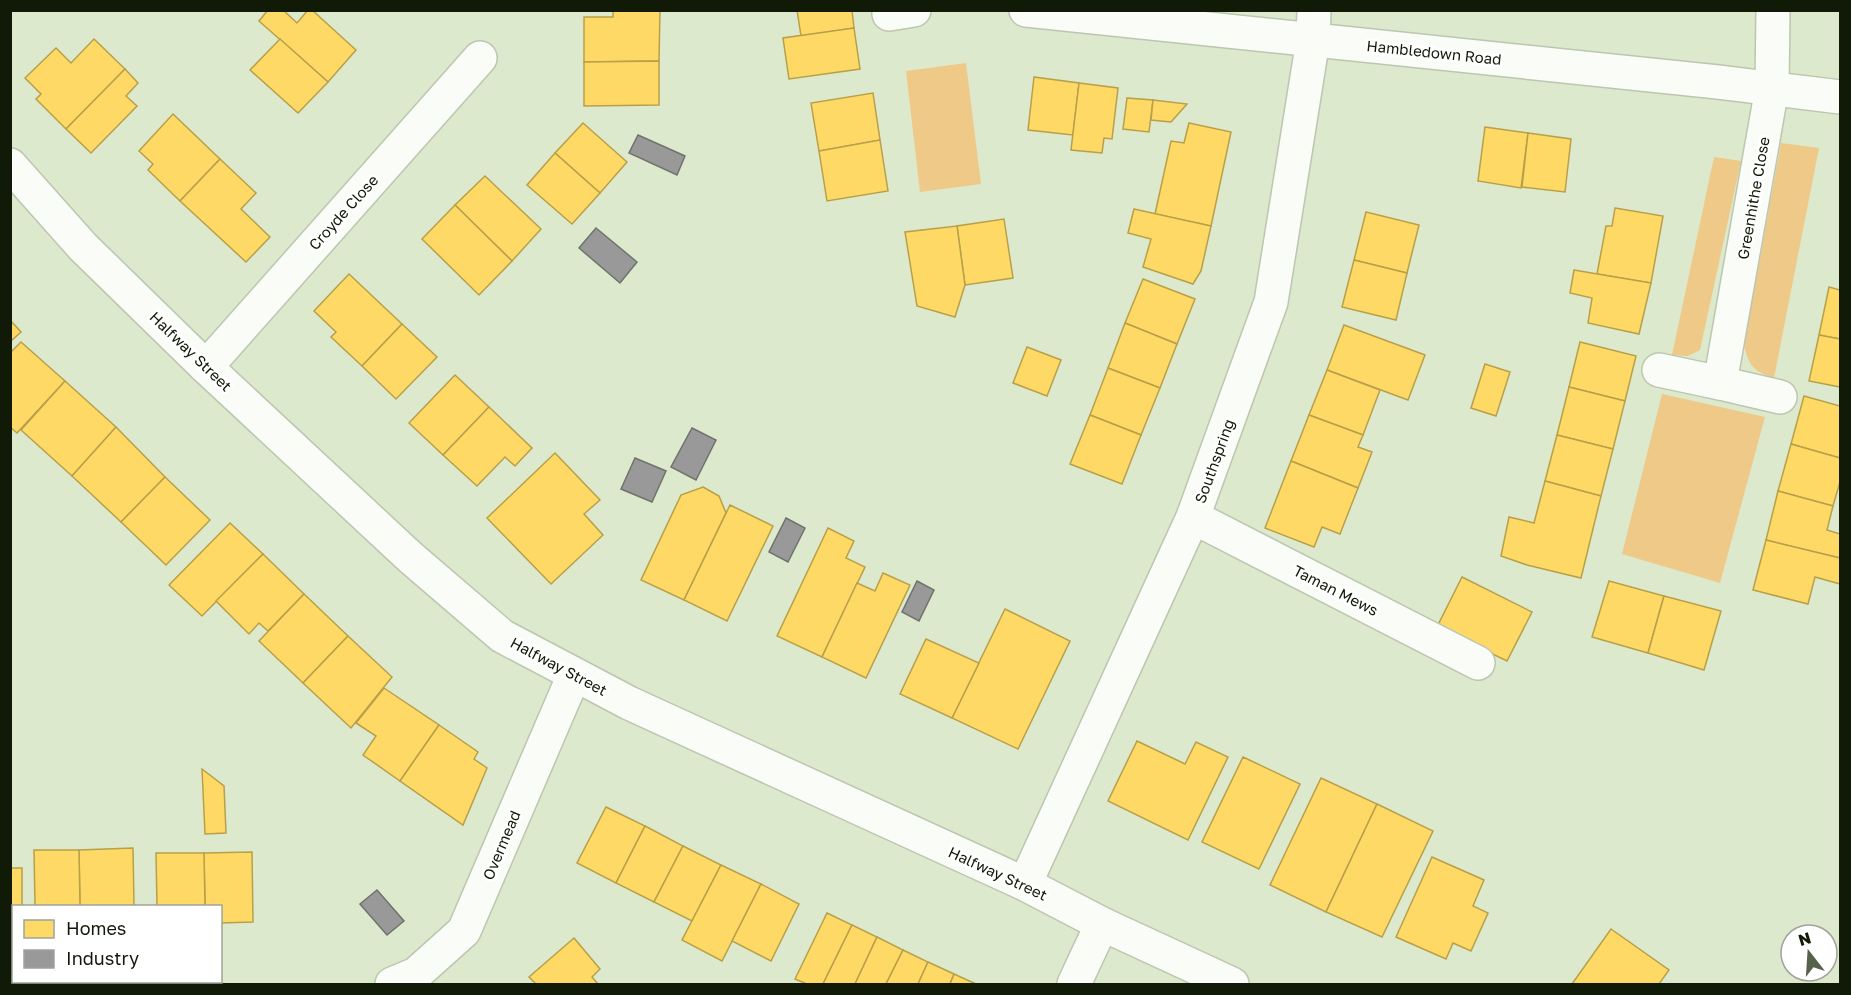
<svg xmlns="http://www.w3.org/2000/svg" width="1851" height="995" font-family="'Golos Text',sans-serif">
<style>
.green{fill:#efc988}
.homes{fill:#ffd966;stroke:#b8a049;stroke-width:1.5}
.industry{fill:#999;stroke:#70736d;stroke-width:1.5}
.lines{fill:none;stroke-linecap:round;stroke-linejoin:round}
.minor-casing{stroke:#bcc6b0;stroke-width:36}
.secondary-casing{stroke:#bcc6b0;stroke-width:36}
.minor{stroke:#fafcf7;stroke-width:33}
.secondary{stroke:#fafcf7;stroke-width:33}
.labels{text-anchor:middle;dominant-baseline:central;stroke-width:6;stroke-linejoin:round;paint-order:stroke}
.street-label{font-size:15px;fill:#111a06;stroke:#fff}
</style>
<rect width="100%" height="100%" fill="#dce9cc"/>
<!-- green -->
<g class="green">
<polygon points="966,63 981,184 920,192 906,71"/>
<path d="M 1781,143 L 1819,148 L 1774,378 C 1753,371 1750,367 1744,346 Z"/>
<polygon points="1714,157 1741,161 1700,350 1688,356 1672,355"/>
<polygon points="1662,394 1765,417 1720,583 1622,554"/>
</g>
<!-- homes -->
<g class="homes">
<polygon points="268,10 283,10 297,23 308,10 312,10 356,50 328,82 259,21"/>
<polygon points="613,10 660,10 659,61 584,62 584,17 613,17"/>
<polygon points="797,10 852,10 854,28 801,36"/>
<polygon points="854,28 860,69 789,79 783,38"/>
<polygon points="94,39 125,69 66,129 36,99 41,94 25,78 56,48 71,63"/>
<polygon points="280,39 328,82 298,113 250,70"/>
<polygon points="659,61 659,105 584,106 584,62"/>
<polygon points="125,69 138,83 126,96 137,106 91,153 66,129"/>
<polygon points="1034,77 1079,83 1073,135 1028,130"/>
<polygon points="1079,83 1118,88 1112,139 1104,138 1102,153 1071,150"/>
<polygon points="873,93 880,140 819,151 811,103"/>
<polygon points="1127,98 1153,100 1149,132 1123,129"/>
<polygon points="1153,100 1187,104 1171,122 1151,120"/>
<polygon points="173,114 220,159 180,201 148,170 153,164 139,151"/>
<polygon points="583,123 627,162 600,193 555,153"/>
<polygon points="1189,123 1231,132 1211,226 1155,214 1171,141 1184,143"/>
<polygon points="1485,127 1528,133 1521,188 1478,181"/>
<polygon points="1528,133 1571,139 1565,192 1522,187"/>
<polygon points="880,140 888,191 827,201 819,151"/>
<polygon points="555,153 600,193 572,224 527,185"/>
<polygon points="220,159 256,193 241,209 270,237 246,262 180,201"/>
<polygon points="485,176 541,229 512,261 455,205"/>
<polygon points="455,205 512,261 479,295 422,239"/>
<polygon points="1615,208 1663,216 1651,283 1597,274 1606,226 1612,226"/>
<polygon points="1134,209 1211,226 1201,271 1193,284 1143,267 1151,239 1128,233"/>
<polygon points="1366,212 1419,225 1407,273 1354,260"/>
<polygon points="1004,219 1013,278 965,285 957,226"/>
<polygon points="957,226 965,285 955,317 917,306 905,232"/>
<polygon points="1354,260 1407,273 1396,320 1342,307"/>
<polygon points="1574,270 1651,283 1639,334 1588,323 1592,298 1570,293"/>
<polygon points="349,274 402,324 362,366 331,337 336,332 314,311"/>
<polygon points="1143,279 1195,299 1177,344 1125,323"/>
<polygon points="1829,287 1840,290 1840,339 1819,335"/>
<polygon points="10,320 21,332 10,342"/>
<polygon points="1125,323 1177,344 1160,388 1108,368"/>
<polygon points="402,324 437,357 396,399 362,366"/>
<polygon points="1344,325 1425,355 1408,400 1327,370"/>
<polygon points="1819,335 1840,339 1840,387 1809,381"/>
<polygon points="21,342 65,381 17,433 10,427 10,353"/>
<polygon points="1580,342 1636,356 1625,401 1569,387"/>
<polygon points="1027,347 1061,360 1047,396 1013,383"/>
<polygon points="1485,364 1510,372 1496,416 1471,408"/>
<polygon points="1108,368 1160,388 1141,435 1090,415"/>
<polygon points="1327,370 1380,390 1363,435 1309,415"/>
<polygon points="455,375 489,407 443,455 409,423"/>
<polygon points="65,381 116,427 72,476 21,430"/>
<polygon points="1569,387 1625,401 1613,449 1557,435"/>
<polygon points="1804,396 1840,406 1840,458 1791,444"/>
<polygon points="489,407 532,448 515,466 505,457 477,486 443,455"/>
<polygon points="1090,415 1141,435 1122,484 1070,464"/>
<polygon points="1309,415 1363,435 1358,447 1372,452 1358,488 1291,461"/>
<polygon points="116,427 165,477 121,522 72,476"/>
<polygon points="1557,435 1613,449 1601,496 1545,481"/>
<polygon points="1791,444 1840,458 1840,482 1833,506 1778,491"/>
<polygon points="555,453 600,500 584,514 603,535 551,584 487,518"/>
<polygon points="1291,461 1358,488 1340,534 1322,527 1314,547 1265,528"/>
<polygon points="165,477 210,520 166,565 121,522"/>
<polygon points="1545,481 1601,496 1581,578 1527,565 1501,556 1509,517 1534,523"/>
<polygon points="703,487 719,496 726,513 684,600 641,580 681,495"/>
<polygon points="1778,491 1833,506 1827,530 1840,534 1840,558 1766,540"/>
<polygon points="730,505 773,526 727,621 684,600"/>
<polygon points="230,523 263,554 202,616 169,585"/>
<polygon points="828,528 854,541 846,558 865,567 822,657 777,636"/>
<polygon points="1766,540 1840,558 1840,584 1815,577 1808,604 1753,590"/>
<polygon points="263,554 304,594 268,631 259,623 249,634 216,601"/>
<polygon points="883,573 910,585 866,678 822,657 857,583 875,591"/>
<polygon points="1462,577 1532,612 1507,661 1437,627"/>
<polygon points="1609,581 1664,596 1648,653 1592,637"/>
<polygon points="304,594 348,636 303,683 259,641"/>
<polygon points="1664,596 1721,611 1704,670 1648,653"/>
<polygon points="1005,609 1070,641 1018,749 952,718"/>
<polygon points="348,636 392,677 351,728 303,683"/>
<polygon points="926,639 979,663 952,718 900,694"/>
<polygon points="384,688 439,725 400,781 363,755 376,736 356,723"/>
<polygon points="439,725 478,752 474,759 487,768 463,825 400,781"/>
<polygon points="1137,741 1185,764 1196,742 1228,757 1188,840 1108,801"/>
<polygon points="1243,757 1300,784 1259,869 1202,842"/>
<polygon points="202,769 224,786 226,833 205,834"/>
<polygon points="1321,778 1377,804 1326,912 1270,885"/>
<polygon points="1377,804 1433,831 1382,937 1326,912"/>
<polygon points="606,807 645,826 616,883 577,863"/>
<polygon points="645,826 683,846 654,902 616,883"/>
<polygon points="683,846 721,865 692,921 654,902"/>
<polygon points="133,848 134,906 80,906 79,850"/>
<polygon points="34,850 79,850 80,906 35,906"/>
<polygon points="252,852 253,922 220,923 220,906 205,906 204,853"/>
<polygon points="156,853 204,853 205,906 157,906"/>
<polygon points="1432,857 1484,880 1473,906 1488,913 1471,951 1453,943 1446,959 1396,937"/>
<polygon points="721,865 761,884 722,961 682,940"/>
<polygon points="10,868 22,868 22,906 14,906 14,939 10,939"/>
<polygon points="761,884 799,904 771,961 732,941"/>
<polygon points="827,913 852,925 823,984 807,984 795,979"/>
<polygon points="852,925 877,937 855,984 823,984"/>
<polygon points="1611,929 1669,970 1659,984 1572,984"/>
<polygon points="877,937 903,950 886,984 855,984"/>
<polygon points="574,938 600,969 592,977 598,984 536,984 529,977"/>
<polygon points="903,950 928,962 918,984 886,984"/>
<polygon points="928,962 954,974 950,984 918,984"/>
<polygon points="954,974 976,984 950,984"/>
</g>
<!-- industry -->
<g class="industry">
<polygon points="638,135 685,156 677,175 629,153"/>
<polygon points="596,228 637,262 620,283 579,248"/>
<polygon points="692,428 716,440 696,480 671,467"/>
<polygon points="635,458 666,471 652,502 621,489"/>
<polygon points="786,518 805,528 788,562 769,552"/>
<polygon points="917,581 934,590 919,621 902,612"/>
<polygon points="377,890 404,921 387,935 360,904"/>
</g>
<g class="lines">
<!-- minor casing -->
<g class="minor-casing">
<g id="minor">
<polyline points="1026,10 1718,82 1840,97"/>
<polyline points="889,14 914,10"/>
<polyline points="206,367 480,58"/>
<polyline points="1659,370 1720,383 1772,88 1773,10"/>
<polyline points="1720,383 1780,397"/>
<polyline points="1193,517 1478,663"/>
<polyline points="1025,884 1193,517 1271,302 1313,40 1314,10"/>
<polyline points="392,984 416,974 464,931 574,675"/>
<polyline points="1074,984 1102,924"/>
</g>
</g>
<!-- secondary casing -->
<g class="secondary-casing">
<polyline id="secondary" points="10,165 83,247 206,367 410,557 502,636 629,703 1025,884 1102,924 1232,984"/>
</g>
<!-- minor -->
<use href="#minor" class="minor"/>
<!-- secondary -->
<use href="#secondary" class="secondary"/>
</g>
<g class="labels">
<!-- street labels -->
<g class="street-label">
<text transform="translate(1434 52) rotate(6)">Hambledown Road</text>
<text transform="translate(1753 198) rotate(-80)">Greenhithe Close</text>
<text transform="translate(343 212) rotate(-48)">Croyde Close</text>
<text transform="translate(191 351) rotate(44)">Halfway Street</text>
<text transform="translate(1214 461) rotate(-70)">Southspring</text>
<text transform="translate(1336 590) rotate(27)">Taman Mews</text>
<text transform="translate(559 666) rotate(28)">Halfway Street</text>
<text transform="translate(501 845) rotate(-67)">Overmead</text>
<text transform="translate(998 873) rotate(25)">Halfway Street</text>
</g>
</g>
<!-- border -->
<rect width="1851" height="995" fill="none" stroke="#111a06" stroke-width="24"/>
<!-- legend -->
<rect x="12" y="905" width="210" height="78" fill="#ffffff" stroke="#a0a39b" stroke-width="1.5"/>
<rect x="24" y="920" width="30" height="18" fill="#ffd966" stroke="#a0a39b" stroke-width="1.5"/>
<text x="66" y="935" font-size="18" fill="#111a06">Homes</text>
<rect x="24" y="950" width="30" height="18" fill="#999999" stroke="#a0a39b" stroke-width="1.5"/>
<text x="66" y="965" font-size="18" fill="#111a06">Industry</text>
<!-- north arrow -->
<g transform="translate(1809 953) rotate(343)"><circle r="28" fill="#ffffff" stroke="#a0a39b" stroke-width="1.5"/>
<path d="M0-4.5L10 22L0 15L-10 22Z" fill="#58624b"/>
<text y="-9" font-size="16" font-weight="bold" text-anchor="middle" fill="#111a06">N</text>
</g>
</svg>
